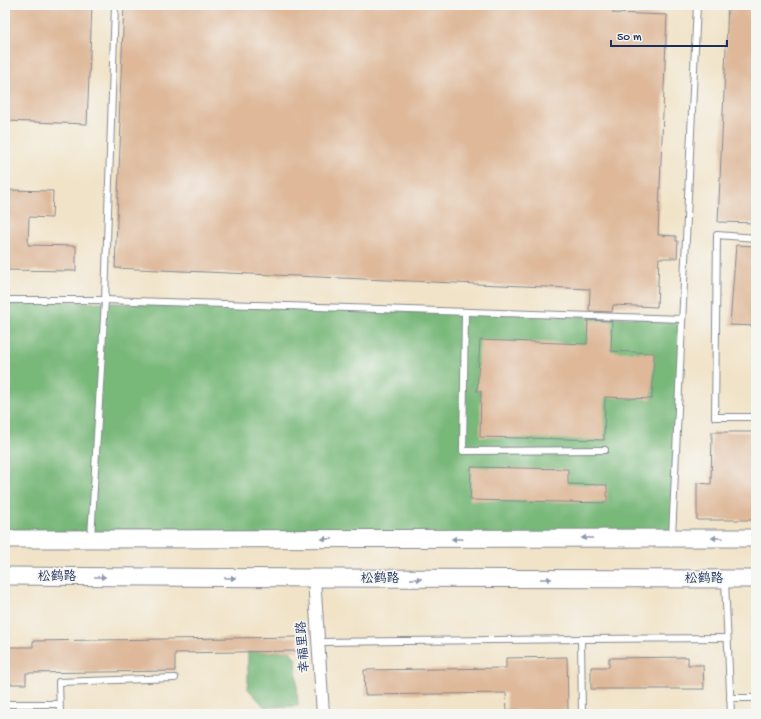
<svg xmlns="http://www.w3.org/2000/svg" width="761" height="719" font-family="'Gochi Hand','LXGW WenKai TC',sans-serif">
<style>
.forest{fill:#78b879;stroke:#4a746c}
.building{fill:#deb899}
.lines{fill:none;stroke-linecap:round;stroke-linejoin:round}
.service-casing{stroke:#868992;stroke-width:8}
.minor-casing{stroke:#868992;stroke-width:14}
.secondary-casing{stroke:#868992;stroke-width:19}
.service{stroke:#fff;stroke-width:6}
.minor{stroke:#fff;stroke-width:12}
.secondary{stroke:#fff;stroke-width:17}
.oneway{fill:#8d97ae}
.labels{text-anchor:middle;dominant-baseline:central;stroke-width:3.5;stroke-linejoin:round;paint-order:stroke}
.street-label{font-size:13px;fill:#1b2f5e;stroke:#f6f6f2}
</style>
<rect width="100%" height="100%" fill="#f6f6f2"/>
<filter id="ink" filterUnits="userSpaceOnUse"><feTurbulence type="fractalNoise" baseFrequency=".025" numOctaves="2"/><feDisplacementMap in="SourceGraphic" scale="8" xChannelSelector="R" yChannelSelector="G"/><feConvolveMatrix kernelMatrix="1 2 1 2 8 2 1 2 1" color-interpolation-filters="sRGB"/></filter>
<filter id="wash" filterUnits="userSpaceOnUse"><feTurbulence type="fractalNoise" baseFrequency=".012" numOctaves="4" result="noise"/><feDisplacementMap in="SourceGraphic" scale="16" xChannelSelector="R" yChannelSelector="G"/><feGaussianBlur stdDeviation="0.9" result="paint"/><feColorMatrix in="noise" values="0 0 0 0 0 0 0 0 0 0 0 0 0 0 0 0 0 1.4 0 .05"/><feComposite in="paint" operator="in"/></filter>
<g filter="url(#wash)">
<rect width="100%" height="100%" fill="#f1e3c7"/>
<!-- forest -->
<g class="forest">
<polygon points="5,300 682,319 672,538 5,539"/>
<polygon points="290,651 296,660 298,706 265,707 248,689 248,652"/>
</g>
<g id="blocks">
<!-- building -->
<g class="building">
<polygon points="5,5 92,5 87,124 5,121"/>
<polygon points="124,5 613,5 613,13 667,15 658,235 676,236 676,241 678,241 677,258 659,258 657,307 613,305 612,312 589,311 590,289 115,268 121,123 119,123"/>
<polygon points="728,5 756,5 756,223 718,222"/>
<polygon points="5,190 53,191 52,218 29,217 28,245 76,246 76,271 5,270"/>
<polygon points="736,245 756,246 756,326 730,325"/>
<polygon points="588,320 612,321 611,351 654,353 652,399 605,397 604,440 480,437 481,391 477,391 480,340 587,344"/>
<polygon points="712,432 756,432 756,520 697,520 697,483 711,484"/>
<polygon points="471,467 568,469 568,484 607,485 607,503 470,500"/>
<polygon points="298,637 298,651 175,653 175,671 26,673 26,684 5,684 5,647 33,647 33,641"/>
<polygon points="567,657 568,710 507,710 506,693 365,695 364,670 506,668 506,658"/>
<polygon points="688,657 688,665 703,665 704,689 591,689 591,667 609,667 609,658"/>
</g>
</g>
</g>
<g filter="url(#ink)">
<use href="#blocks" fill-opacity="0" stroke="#868992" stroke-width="1"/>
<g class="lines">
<!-- service casing -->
<g class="service-casing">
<g id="service">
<polyline points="756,238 717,235 715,417 756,417"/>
<polyline points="5,300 105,300 682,319"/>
<polyline points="465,312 463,451 605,450"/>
<polyline points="672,537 697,5"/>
<polyline points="91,538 105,300 115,5"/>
<polyline points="725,581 731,714"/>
<polyline points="318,642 581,639"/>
<polyline points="730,698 756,698"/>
<polyline points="5,704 59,704"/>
<polyline points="60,714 59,682 175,678"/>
<polyline points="582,714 581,639 727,638"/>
</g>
</g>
<!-- minor casing -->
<g class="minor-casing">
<polyline id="minor" points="314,578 323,714"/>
</g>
<!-- secondary casing -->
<g class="secondary-casing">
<g id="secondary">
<polyline points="5,539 756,538"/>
<polyline points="5,576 314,578 756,579"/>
</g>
</g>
<!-- service -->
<use href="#service" class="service"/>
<!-- minor -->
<use href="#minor" class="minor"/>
<!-- secondary -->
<use href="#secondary" class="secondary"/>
</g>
<!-- one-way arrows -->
<defs><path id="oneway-solid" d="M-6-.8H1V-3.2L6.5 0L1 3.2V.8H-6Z"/></defs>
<g class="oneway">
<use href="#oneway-solid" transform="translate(587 538) rotate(180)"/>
<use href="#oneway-solid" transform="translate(717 538) rotate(180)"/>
<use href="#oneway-solid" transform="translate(327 539) rotate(180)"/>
<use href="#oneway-solid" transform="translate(457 539) rotate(180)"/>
<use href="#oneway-solid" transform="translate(100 577)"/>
<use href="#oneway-solid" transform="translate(230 578)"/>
<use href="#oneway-solid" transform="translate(416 579)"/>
<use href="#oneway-solid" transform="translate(546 579)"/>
</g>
</g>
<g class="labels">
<!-- street labels -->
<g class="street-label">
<text x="57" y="577">松鹤路</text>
<text x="380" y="579">松鹤路</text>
<text x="704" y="579">松鹤路</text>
<text transform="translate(304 647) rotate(-94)">幸福里路</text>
</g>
</g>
<!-- margin -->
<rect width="761" height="719" fill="none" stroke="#f6f6f2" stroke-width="20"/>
<!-- scale -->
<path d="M611 40v6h116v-6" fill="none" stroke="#1b2f5e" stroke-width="2"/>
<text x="617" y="40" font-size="12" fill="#1b2f5e" stroke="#f6f6f2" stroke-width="3" paint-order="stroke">50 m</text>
</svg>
